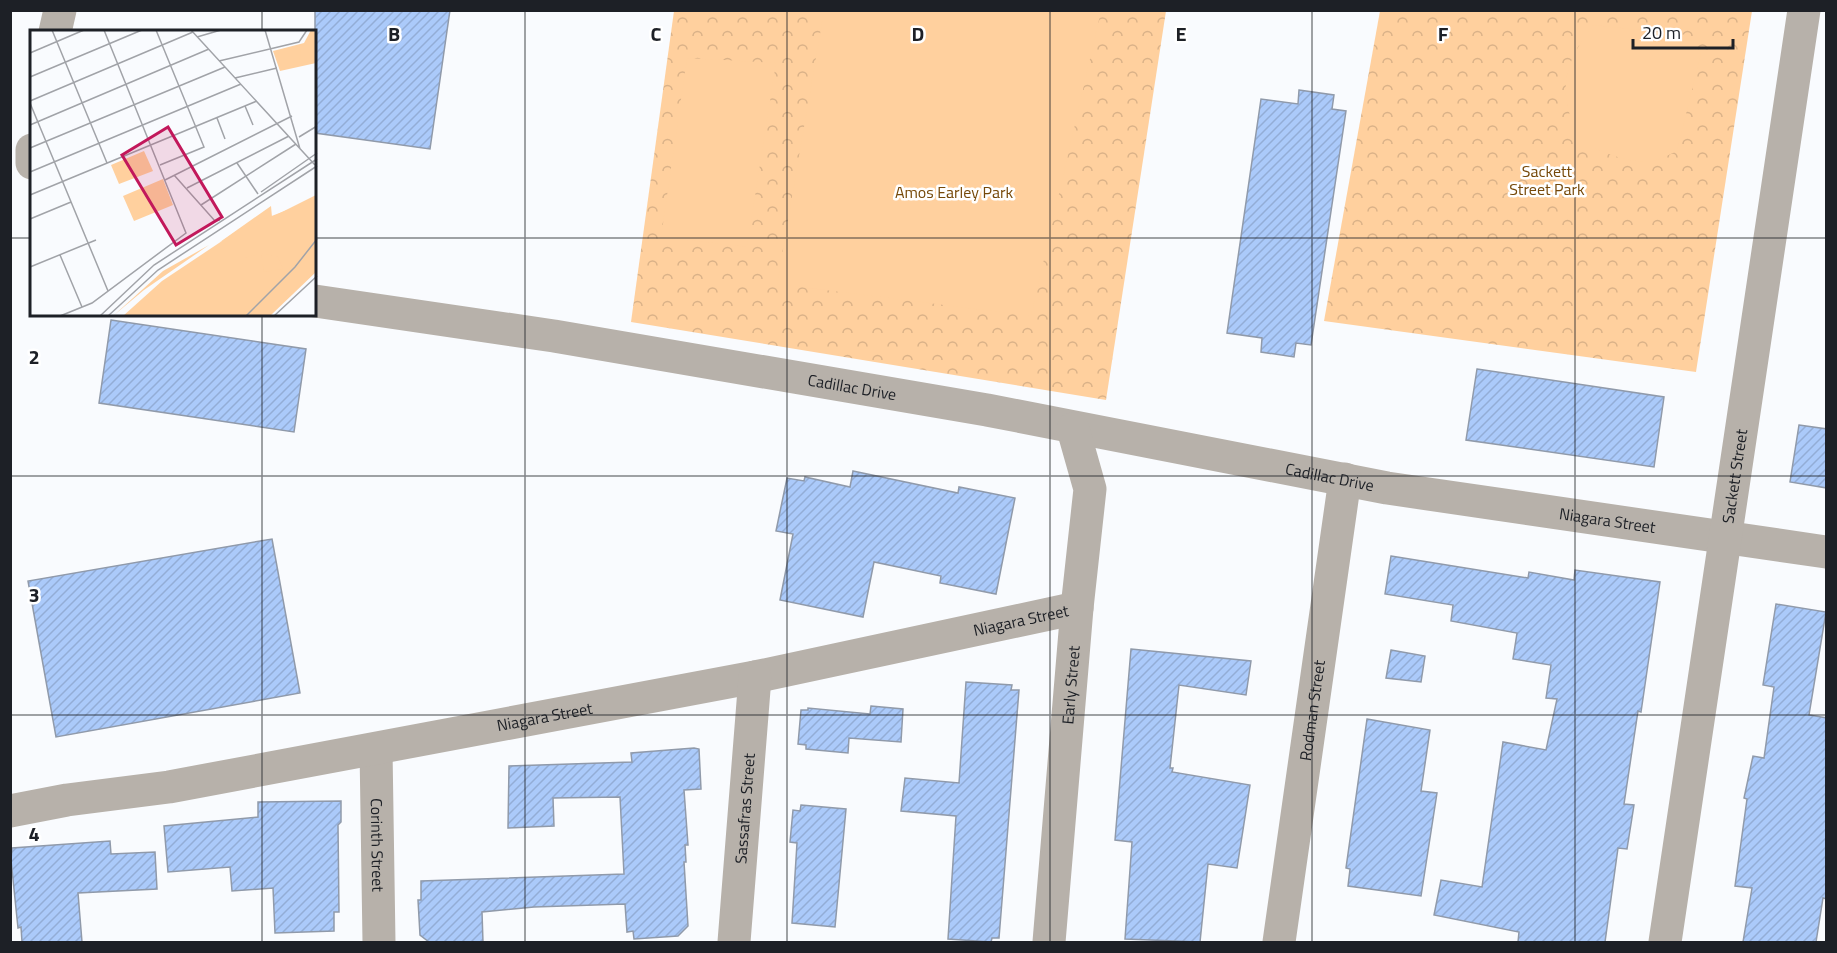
<svg xmlns="http://www.w3.org/2000/svg" width="1837" height="953" font-family="'Titillium Web',sans-serif">
<style>
.park{fill:url(#park-crowns)}
.pitch{fill:#ffd09e}
.building{fill:url(#building-hatch);stroke:#909aaa;stroke-width:1.5}
.lines{fill:none;stroke-linecap:round;stroke-linejoin:round}
.minor{stroke:#b7b1aa;stroke-width:33}
.tertiary{stroke:#b7b1aa;stroke-width:33}
.grid{fill:none;stroke:#1d2026;stroke-width:1.5;stroke-opacity:0.55}
.labels{text-anchor:middle;dominant-baseline:central;stroke-width:5;stroke-linejoin:round;paint-order:stroke}
.park-label{font-size:16px;fill:#754808;stroke:#fff}
.street-label{font-size:16px;fill:#1d2026;stroke:#fff}
.inset-road{fill:none;stroke:#a1a3a8;stroke-width:1.5}
.view{fill:#c2185b;fill-opacity:0.15;stroke:#c2185b;stroke-width:3}
.inset-edge{fill:none;stroke:#1d2026;stroke-width:3}
.grid-label{font-size:20px;text-anchor:middle;font-weight:bold;fill:#1d2026;stroke:#fff;stroke-width:5;stroke-linejoin:round;paint-order:stroke}
</style>
<defs>
<pattern id="park-crowns" width="20" height="18" patternUnits="userSpaceOnUse" patternTransform="scale(1.5)"><rect width="20" height="18" fill="#ffd09e"/><path d="M2 6a3 3 0 1 1 6 0M12 15a3 3 0 1 1 6 0" fill="none" stroke="#dab288"/></pattern>
<pattern id="building-hatch" width="6" height="6" patternUnits="userSpaceOnUse" patternTransform="scale(1.5)"><rect width="6" height="6" fill="#abcafa"/><path d="M-1 1l2-2M0 6l6-6M5 7l2-2" fill="none" stroke="#93add6"/></pattern>
</defs>
<rect width="100%" height="100%" fill="#f9fbfe"/>
<!-- park -->
<g class="park">
<polygon points="674,11 1166,11 1106,400 631,322"/>
<polygon points="1380,11 1752,11 1696,372 1324,321"/>
</g>
<!-- pitch -->
<g class="pitch">
<polygon points="824,11 1101,11 1031,316 777,284"/>
<path d="M 1593,25 L 1688,35 L 1701,53 L 1677,151 C 1670,154 1663,158 1656,160 C 1637,166 1597,153 1583,139 C 1571,127 1564,99 1566,83 C 1568,60 1580,43 1593,25 Z"/>
<polygon points="687,58 776,63 747,247 661,237"/>
</g>
<!-- building -->
<g class="building">
<polygon points="315,10 450,10 430,149 315,133"/>
<polygon points="1299,90 1334,95 1332,109 1346,111 1311,345 1296,343 1294,357 1261,352 1262,338 1227,333 1261,99 1298,104"/>
<polygon points="111,320 306,349 294,432 99,403"/>
<polygon points="1477,369 1664,397 1654,467 1466,440"/>
<polygon points="1799,425 1827,429 1827,488 1790,482"/>
<polygon points="853,471 958,493 959,487 1015,498 996,594 940,583 941,576 874,562 863,617 780,600 793,534 776,531 787,478 804,481 805,477 850,487"/>
<polygon points="272,539 300,693 56,737 28,581"/>
<polygon points="1391,556 1528,578 1529,572 1574,580 1575,570 1660,582 1641,712 1638,711 1624,804 1634,805 1627,849 1618,848 1605,942 1518,942 1519,932 1434,915 1441,880 1482,887 1503,742 1546,750 1557,699 1546,698 1551,665 1513,659 1517,633 1451,621 1453,605 1385,594"/>
<polygon points="1776,604 1826,612 1809,715 1827,718 1827,899 1823,898 1816,942 1743,942 1752,888 1735,886 1747,799 1744,798 1753,756 1764,758 1774,687 1763,685"/>
<polygon points="1131,649 1251,661 1246,695 1179,685 1170,768 1173,768 1172,772 1250,785 1237,868 1208,864 1200,942 1125,939 1132,842 1115,840"/>
<polygon points="1391,650 1425,656 1421,682 1386,678"/>
<polygon points="966,682 1012,685 1011,690 1019,690 999,938 992,938 991,942 948,939 956,816 901,811 905,778 959,783"/>
<polygon points="871,706 903,709 901,742 849,738 848,753 806,749 806,745 798,744 801,710 808,710 808,708 870,714"/>
<polygon points="1367,719 1430,730 1421,791 1437,793 1421,896 1348,886 1350,869 1346,868"/>
<polygon points="694,748 699,749 701,789 684,790 688,845 685,845 686,862 684,862 688,926 678,936 634,939 633,931 627,932 625,904 534,907 482,912 483,942 429,942 420,935 418,900 421,900 421,881 624,874 620,797 553,798 554,826 508,828 509,766 632,762 631,753"/>
<polygon points="341,801 341,822 338,825 339,912 334,912 334,931 275,933 273,888 232,891 230,867 168,872 164,826 258,817 258,802"/>
<polygon points="801,805 846,809 835,927 792,923 797,843 790,842 793,810 800,811"/>
<polygon points="110,841 111,854 155,852 157,889 78,893 82,942 22,942 21,927 18,928 11,860 12,848"/>
</g>
<g class="lines">
<!-- minor -->
<g class="minor">
<polyline points="55,32 60,10"/>
<polyline points="32,150 32,163"/>
<path id="s1" d="M 315,301 L 554,336 L 987,410 L 1387,488 L 1826,552"/>
<path id="s2" d="M 376,749 L 379,942"/>
<path id="s3" d="M 10,811 L 67,800 L 169,787 L 755,677 L 1077,608"/>
<path id="s4" d="M 734,942 L 755,677"/>
<path id="s5" d="M 1049,942 L 1077,608 L 1090,489 L 1073,429"/>
<path id="s6" d="M 1279,942 L 1345,479"/>
</g>
<!-- tertiary -->
<path class="tertiary" id="s7" d="M 1665,942 L 1804,10"/>
</g>
<!-- grid -->
<path class="grid" d="M 262,10 L 262,32M 525,10 L 525,942M 787,10 L 787,942M 1050,10 L 1050,942M 1312,10 L 1312,942M 1575,10 L 1575,942M 10,238 L 32,238M 315,238 L 1826,238M 262,315 L 262,942M 10,476 L 1826,476M 10,715 L 1826,715"/>
<g class="labels">
<!-- park labels -->
<g class="park-label">
<text x="1547" y="171">Sackett<tspan x="1547" dy="18">Street Park</tspan></text>
<text x="954" y="192">Amos Earley Park</text>
</g>
<!-- street labels -->
<g class="street-label">
<text stroke="none"><textPath href="#s1" startOffset="544">Cadillac Drive</textPath></text>
<text stroke="none"><textPath href="#s7" startOffset="471">Sackett Street</textPath></text>
<text stroke="none"><textPath href="#s1" startOffset="1030">Cadillac Drive</textPath></text>
<text stroke="none"><textPath href="#s1" startOffset="1311">Niagara Street</textPath></text>
<text stroke="none"><textPath href="#s3" startOffset="1029">Niagara Street</textPath></text>
<text stroke="none"><textPath href="#s5" startOffset="258">Early Street</textPath></text>
<text stroke="none"><textPath href="#s6" startOffset="234">Rodman Street</textPath></text>
<text stroke="none"><textPath href="#s3" startOffset="543">Niagara Street</textPath></text>
<text stroke="none"><textPath href="#s4" startOffset="134">Sassafras Street</textPath></text>
<text stroke="none"><textPath href="#s2" startOffset="96">Corinth Street</textPath></text>
</g>
</g>
<!-- overview -->
<g transform="translate(30 30)">
<rect width="286" height="286" fill="#f9fbfe"/>
<path d="M 286,165 L 286,170 L 190,212 L 241,176 L 242,187 ZM 179,215 L 114,260 L 83,286 L 133,241 Z" fill="#ffd09e"/>
<path d="M 281,0 L 286,0 L 286,33 L 250,41 L 243,21 L 274,13 ZM 114,121 L 123,141 L 89,154 L 81,135 ZM 133,149 L 143,175 L 104,191 L 93,166 ZM 286,169 L 286,242 L 240,286 L 93,286 L 132,251 L 213,197 Z" fill="#ffd09e"/>
<path d="M 286,5 L 286,30 L 269,34 L 271,20 ZM 131,155 L 137,169 L 109,180 L 103,165 ZM 231,223 L 248,227 L 253,239 L 234,242 ZM 228,224 L 228,243 L 209,243 L 215,228 Z" fill="#ffd09e"/>
<path class="inset-road" d="M 22,0 L 77,133M 126,0 L 174,117 L 130,135M 161,0 L 285,135M 235,0 L 270,119M 167,7 L 191,0M 0,23 L 54,0M 189,31 L 269,12 L 277,0M 0,47 L 112,0M 205,48 L 247,38M 0,71 L 163,2M 0,73 L 78,261M 215,76 L 223,95M 187,88 L 195,109M 0,95 L 179,19M 269,107 L 287,96M 0,118 L 195,37M 207,133 L 228,164M 0,142 L 211,54M 144,145 L 185,191 L 190,190M 135,150 L 262,86M 157,158 L 259,106M 231,162 L 287,123M 0,165 L 227,71M 171,175 L 266,114M 0,189 L 41,172M 30,225 L 52,277M 0,237 L 66,210M 30,286 L 62,273 L 156,203 L 74,0M 70,286 L 124,235 L 287,129M 78,286 L 128,240 L 287,136M 216,286 L 265,237 L 287,209M 244,286 L 287,246"/>
<path class="view" d="M 138,97 L 192,187 L 146,215 L 92,125 Z"/>
<rect width="286" height="286" class="inset-edge"/>
</g>
<g class="grid-label">
<text x="394" y="41">B</text>
<text x="656" y="41">C</text>
<text x="918" y="41">D</text>
<text x="1181" y="41">E</text>
<text x="1443" y="41">F</text>
<text x="34" y="364">2</text>
<text x="34" y="602">3</text>
<text x="34" y="841">4</text>
</g>
<!-- border -->
<rect width="1837" height="953" fill="none" stroke="#1d2026" stroke-width="24"/>
<!-- scale -->
<path d="M1633 39v9h100v-9" fill="none" stroke="#1d2026" stroke-width="3"/>
<text x="1642" y="39" font-size="18" fill="#1d2026" stroke="#ffffff" stroke-width="4.5" paint-order="stroke">20 m</text>
</svg>
